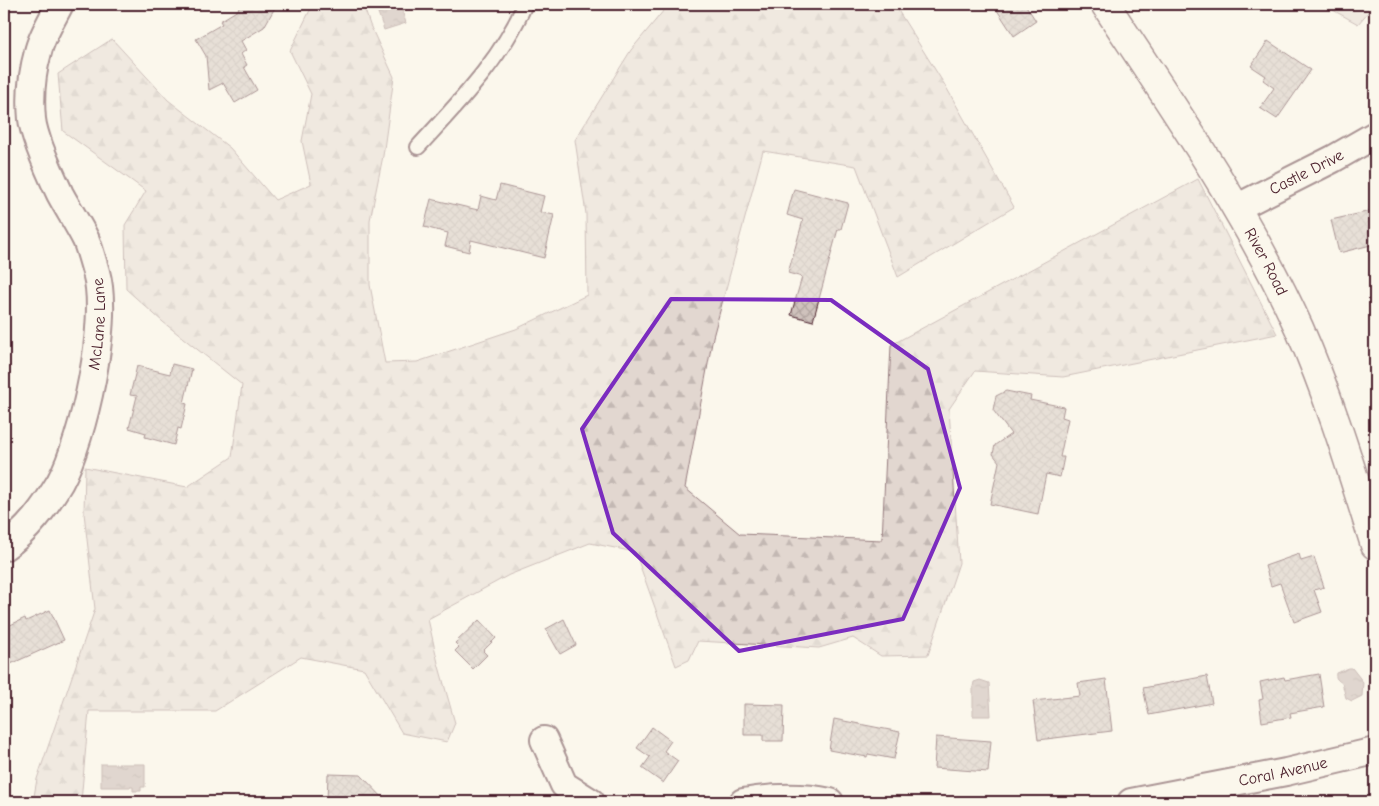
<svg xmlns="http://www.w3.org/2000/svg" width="1379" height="806" font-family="'Comic Neue',sans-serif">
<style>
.forest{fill:url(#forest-firs);stroke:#967b7e}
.water{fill:url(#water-ripples);stroke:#907477}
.building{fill:url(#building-cross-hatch);stroke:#4a1f2b}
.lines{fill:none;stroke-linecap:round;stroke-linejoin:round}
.lane-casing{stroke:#4a1f2b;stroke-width:18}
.street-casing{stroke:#4a1f2b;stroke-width:30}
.secondary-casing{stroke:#4a1f2b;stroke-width:31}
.lane{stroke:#fbf7ec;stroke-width:14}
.street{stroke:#fbf7ec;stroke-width:26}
.secondary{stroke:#fbf7ec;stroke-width:28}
.marked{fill:none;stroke:#7b2cbf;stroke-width:4;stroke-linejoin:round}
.labels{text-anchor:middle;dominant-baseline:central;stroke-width:4;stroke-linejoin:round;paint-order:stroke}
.street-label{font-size:16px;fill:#4a1f2b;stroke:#fbf7ec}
</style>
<defs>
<pattern id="forest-firs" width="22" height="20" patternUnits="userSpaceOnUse" patternTransform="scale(1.25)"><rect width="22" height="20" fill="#e2d7d0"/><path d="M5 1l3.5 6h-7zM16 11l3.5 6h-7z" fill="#c3b8b3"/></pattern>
<pattern id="water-ripples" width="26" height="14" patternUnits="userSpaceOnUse" patternTransform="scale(1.25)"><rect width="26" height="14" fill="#bfadaa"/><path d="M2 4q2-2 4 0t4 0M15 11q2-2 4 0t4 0" fill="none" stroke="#9d8c8b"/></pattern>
<pattern id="building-cross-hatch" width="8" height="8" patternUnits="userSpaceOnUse" patternTransform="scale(1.25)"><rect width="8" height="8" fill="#cfc2bc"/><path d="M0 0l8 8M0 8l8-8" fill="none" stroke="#b3a6a2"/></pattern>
</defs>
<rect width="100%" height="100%" fill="#fbf7ec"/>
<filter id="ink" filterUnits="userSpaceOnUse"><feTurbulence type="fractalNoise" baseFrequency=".02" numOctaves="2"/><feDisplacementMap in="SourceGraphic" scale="10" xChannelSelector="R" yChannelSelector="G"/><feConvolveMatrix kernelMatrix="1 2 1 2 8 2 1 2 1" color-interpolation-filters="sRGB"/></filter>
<g filter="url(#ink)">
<!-- forest -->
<g class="forest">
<polygon points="313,4 363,4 370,25 394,77 383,156 370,220 370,285 385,363 417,362 516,329 587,295 586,214 575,140 631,50 669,4 894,4 946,87 1014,207 898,277 856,166 763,151 713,337 685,488 740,534 882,540 891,345 1198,179 1277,334 1063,377 975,371 949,409 959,563 928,655 881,656 853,638 819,648 698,641 689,660 676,666 635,552 590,543 509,575 428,619 438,663 455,723 447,742 402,733 364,669 301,657 215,711 89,711 81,802 33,802 37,779 95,609 84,513 85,467 187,487 232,457 242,385 163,322 126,289 125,225 146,191 63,131 58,74 112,39 168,100 230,148 275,200 311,184 302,141 311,94 290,51"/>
<polygon points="1322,4 1375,4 1358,24"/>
</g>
<!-- water -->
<g class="water">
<polygon points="375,4 400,4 406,23 384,30"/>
<path d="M 1349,668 L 1352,668 L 1363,682 L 1362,696 L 1352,701 L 1346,698 L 1342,683 C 1338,680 1335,679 1336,673 Z"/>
<polygon points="980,680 989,683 991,716 973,716 973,687 974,682"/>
<polygon points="101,764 145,764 145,787 141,787 141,791 133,791 133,787 101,787"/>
</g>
<!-- building -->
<g class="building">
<polygon points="240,4 277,4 264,27 241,41 246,50 241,54 247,65 244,67 257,90 235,103 223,83 209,90 206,56 196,39 222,24 220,21 238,10"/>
<polygon points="993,4 1025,4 1036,21 1014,36"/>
<polygon points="1268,41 1311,70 1277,119 1260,108 1274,88 1263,80 1266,76 1251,66"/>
<polygon points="500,185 544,196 540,212 554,215 544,258 471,240 469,252 445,246 448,233 424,227 431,199 478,210 481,196 496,200"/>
<polygon points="794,189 848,203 841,229 838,229 813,321 791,315 802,277 788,273 803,220 787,215"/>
<polygon points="1375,210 1375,244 1339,253 1331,220"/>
<polygon points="172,364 192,369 184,403 187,404 181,429 178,428 174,445 145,437 146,433 129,428 137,396 130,395 137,366 170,374"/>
<polygon points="1006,391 1031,396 1030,400 1064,407 1062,417 1068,419 1060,457 1064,457 1060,477 1046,474 1038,514 990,504 999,462 993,454 995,445 1011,434 993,410 996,396"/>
<polygon points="1299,554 1301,561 1314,557 1324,587 1314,590 1322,612 1294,622 1280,583 1271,586 1265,566"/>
<polygon points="50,610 64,640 4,667 4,628 25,618 26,621"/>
<polygon points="564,619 576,645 560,654 546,629"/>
<polygon points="479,620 496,638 483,651 487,655 473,669 455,651 459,647 455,643"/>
<polygon points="1319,674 1324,707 1290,713 1291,717 1262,722 1259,700 1263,699 1260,682 1284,677 1285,680"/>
<polygon points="1207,676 1212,703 1149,715 1143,688"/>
<polygon points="1106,679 1112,731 1038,740 1033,701 1080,696 1078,683"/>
<polygon points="744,704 784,705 783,741 763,741 763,735 744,735"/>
<polygon points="834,719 900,732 894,759 868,754 867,757 829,750"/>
<polygon points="652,727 671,741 664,751 678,761 663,783 642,768 650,757 637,748"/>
<polygon points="936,737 991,741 988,772 934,768"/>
<polygon points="328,774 361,775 387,802 327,802"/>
</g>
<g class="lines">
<!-- lane casing -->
<g class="lane-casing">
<path id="lane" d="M 418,147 C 459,102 501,60 525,4"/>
</g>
<!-- street casing -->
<g class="street-casing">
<g id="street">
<path id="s1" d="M 1236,208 L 1333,159 L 1375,135"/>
<path id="s2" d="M 4,547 C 28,531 45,507 60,482 C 84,438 110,320 96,272 C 93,262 90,250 86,240 C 78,224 68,209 60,194 C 51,175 34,139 32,119 C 30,97 32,73 38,52 C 41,37 53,18 60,4"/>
<polyline points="544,740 564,785 591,802"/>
<path d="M 743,802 C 772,797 802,796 830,802"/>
<path id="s3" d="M 1131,802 L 1286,772 L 1375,751"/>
</g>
</g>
<!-- secondary casing -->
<g class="secondary-casing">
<g id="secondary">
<path id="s4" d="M 1105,4 C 1174,109 1247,213 1299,328 C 1330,398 1352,472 1375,545"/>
</g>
</g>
<!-- lane -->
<use href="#lane" class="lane"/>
<!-- street -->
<use href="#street" class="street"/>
<!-- secondary -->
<use href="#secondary" class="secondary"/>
</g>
</g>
<!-- marked area -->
<path d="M0 0H1379V806H0ZM 671,299 L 831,300 L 928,369 L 960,488 L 903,619 L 739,651 L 613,533 L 582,429 Z" fill="#fbf7ec" fill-opacity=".55" fill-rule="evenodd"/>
<path class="marked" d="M 671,299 L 831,300 L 928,369 L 960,488 L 903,619 L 739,651 L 613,533 L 582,429 Z"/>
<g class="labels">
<!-- street labels -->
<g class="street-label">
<text stroke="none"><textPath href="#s1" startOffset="79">Castle Drive</textPath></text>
<text stroke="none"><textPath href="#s4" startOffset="304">River Road</textPath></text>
<text stroke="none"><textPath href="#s2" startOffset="250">McLane Lane</textPath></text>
<text stroke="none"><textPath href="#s3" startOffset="155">Coral Avenue</textPath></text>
</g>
</g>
<!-- margin -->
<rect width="1379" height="806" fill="none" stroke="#fbf7ec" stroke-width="20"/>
<rect x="10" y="10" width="1359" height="786" fill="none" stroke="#4a1f2b" stroke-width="2" filter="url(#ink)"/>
</svg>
